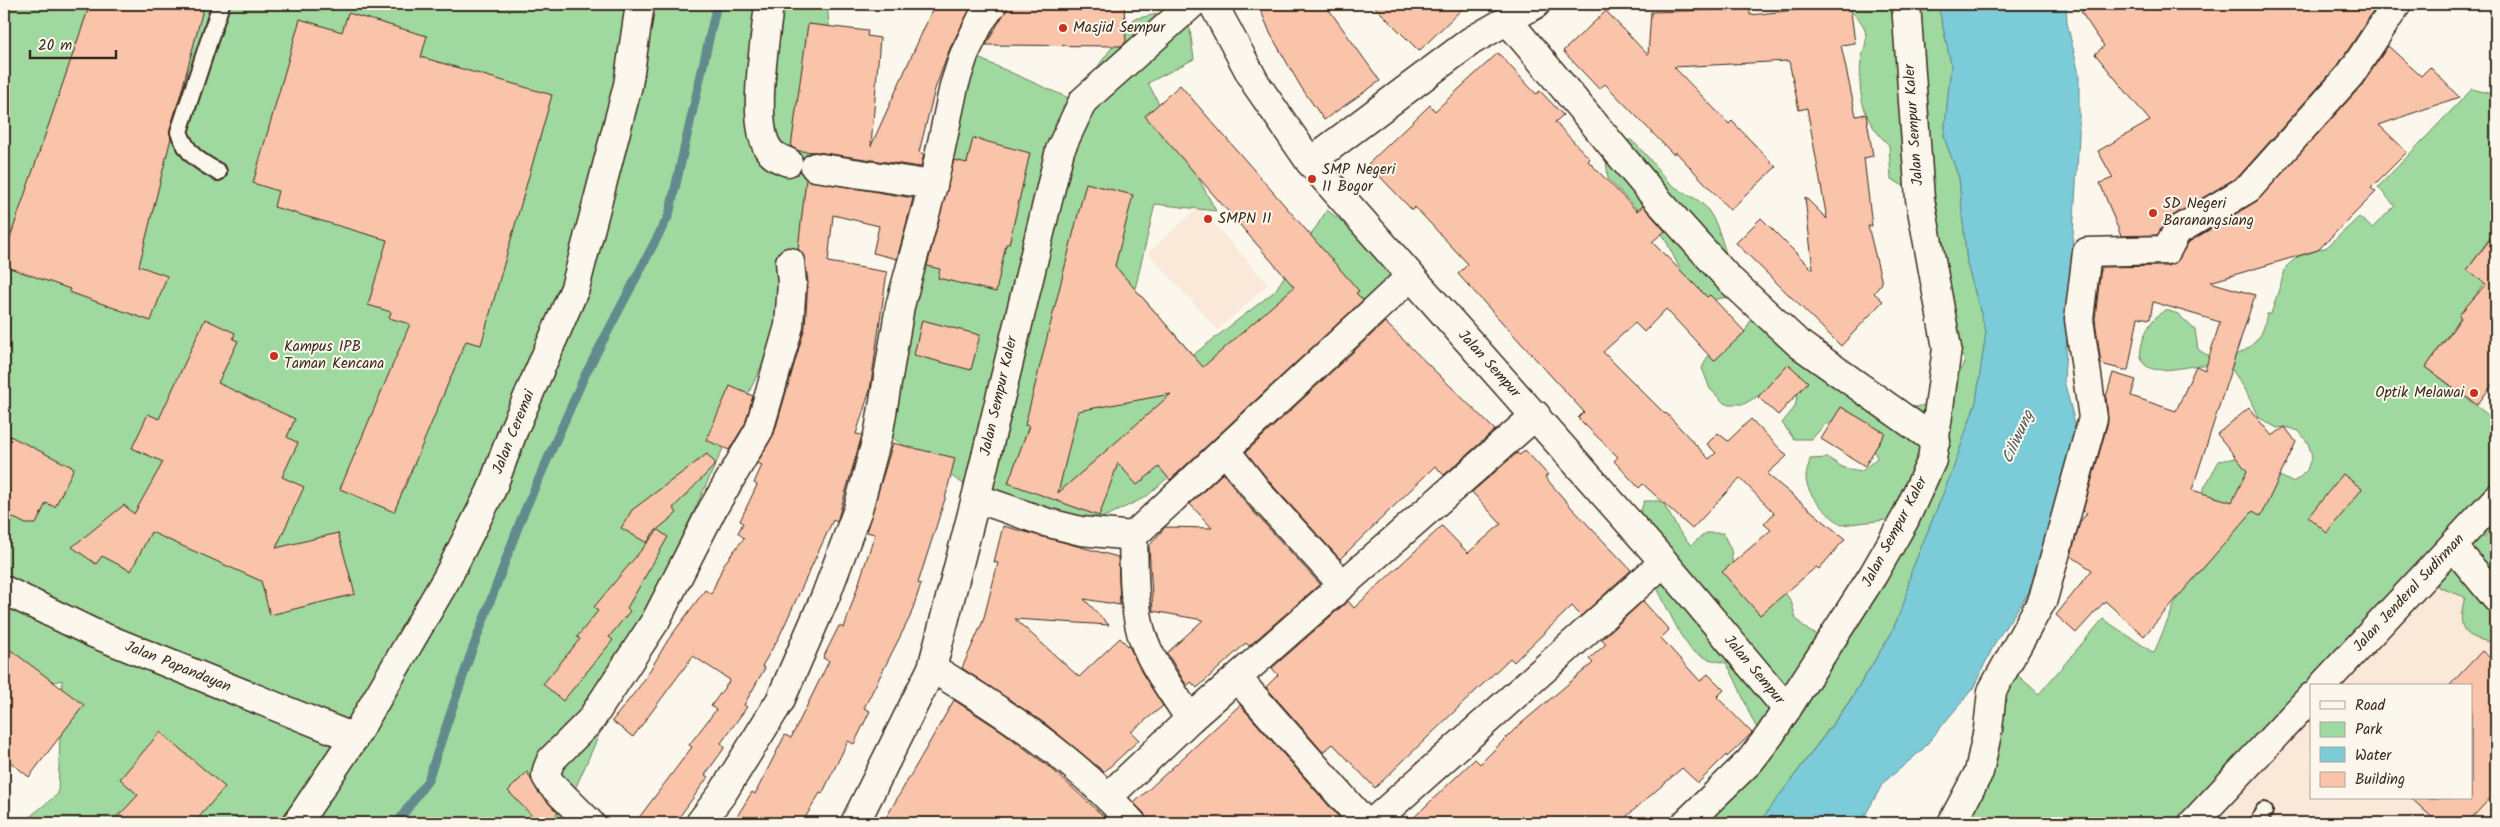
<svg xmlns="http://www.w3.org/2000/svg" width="2500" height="827" font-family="Kalam,sans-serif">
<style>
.built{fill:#fae8d8}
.green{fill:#9fd99f;stroke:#6d825e}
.water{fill:#7ccbd8;stroke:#628b8e}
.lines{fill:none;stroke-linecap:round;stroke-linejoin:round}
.stream{stroke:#628b8e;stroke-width:9}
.building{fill:#f9c4aa;stroke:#3b2a1e;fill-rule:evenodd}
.lane-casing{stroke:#3b2a1e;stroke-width:20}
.street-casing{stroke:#3b2a1e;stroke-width:31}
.secondary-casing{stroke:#3b2a1e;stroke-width:31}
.primary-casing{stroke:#3b2a1e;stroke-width:31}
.lane{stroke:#fbf7ec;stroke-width:16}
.street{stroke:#fbf7ec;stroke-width:28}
.secondary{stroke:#fbf7ec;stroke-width:28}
.primary{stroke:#fbf7ec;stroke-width:28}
.poi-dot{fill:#c8321e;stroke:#fbf7ec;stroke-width:2}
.labels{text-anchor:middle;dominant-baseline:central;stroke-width:4;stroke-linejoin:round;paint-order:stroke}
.poi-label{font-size:15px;fill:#3b2a1e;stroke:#fbf7ec;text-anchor:start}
.street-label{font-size:15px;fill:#3b2a1e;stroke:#fbf7ec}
.water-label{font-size:16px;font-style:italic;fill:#4e5a56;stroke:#fbf7ec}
</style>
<rect width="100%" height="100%" fill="#fbf7ec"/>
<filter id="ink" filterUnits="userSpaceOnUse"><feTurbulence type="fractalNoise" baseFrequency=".02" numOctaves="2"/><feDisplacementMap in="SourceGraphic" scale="10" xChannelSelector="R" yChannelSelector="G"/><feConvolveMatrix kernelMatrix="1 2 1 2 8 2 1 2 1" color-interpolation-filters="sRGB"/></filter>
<g filter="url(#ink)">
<!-- built -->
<g class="built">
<polygon points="1199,207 1268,284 1218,330 1148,253"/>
<polygon points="2455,558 2496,606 2496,823 2214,823 2311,716 2311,798 2471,798 2471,686 2339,686"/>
</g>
<!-- green -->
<g class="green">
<polygon points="4,4 827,4 836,93 815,233 764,360 676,550 617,694 560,823 148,823 135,802 107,823 22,823 58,794 62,680 4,696"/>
<path d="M 1786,4 L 1938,4 L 1951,64 L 1944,137 L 1959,178 L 1967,264 L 1986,332 L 1976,402 L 1952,472 L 1911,572 L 1904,603 L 1891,634 L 1848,703 L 1759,823 L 1659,823 L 1686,815 L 1759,732 C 1746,710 1740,685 1726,663 L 1708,659 L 1692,651 L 1680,634 L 1653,580 L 1638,520 L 1644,501 L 1662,501 L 1679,531 L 1691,545 L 1706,533 L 1723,533 L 1731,550 L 1733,568 L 1781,587 L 1791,601 L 1796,619 L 1809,631 L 1825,639 L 1895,519 L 1841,525 C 1828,514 1807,497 1806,478 C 1806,472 1809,465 1810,459 L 1828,458 L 1844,468 L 1862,471 L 1877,458 L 1870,440 L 1840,418 L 1824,425 L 1812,439 L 1794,439 L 1782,423 L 1795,407 L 1799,387 L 1760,395 L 1744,404 L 1725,404 L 1710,389 L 1702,368 L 1711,350 L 1745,332 L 1753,315 C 1736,297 1730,293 1706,303 L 1682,273 L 1664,237 L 1608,179 L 1606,159 L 1613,141 L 1631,140 C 1645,152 1654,165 1666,179 C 1678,193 1697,195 1708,210 C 1722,229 1723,253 1734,273 C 1742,288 1776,302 1790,317 C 1801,331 1801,352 1810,366 C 1821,381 1840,384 1856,390 C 1872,395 1890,404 1906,407 C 1933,411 1955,381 1965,361 L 1955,344 L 1909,189 L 1891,179 L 1889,145 C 1864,122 1857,96 1861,62 C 1862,54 1867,44 1866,36 C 1865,22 1854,14 1844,6 C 1825,11 1801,20 1786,4 Z"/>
<polygon points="1187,8 1194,59 1148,83 1216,211 1155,204 1135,289 1193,355 1275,291 1327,210 1402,269 1146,497 1094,522 982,496 874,426 969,54 1073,100 1133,19"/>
<path d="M 2472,89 L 2496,95 L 2496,229 L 2467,270 L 2484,283 L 2426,367 L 2496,421 L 2496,499 L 2464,534 L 2484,537 L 2496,522 L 2496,515 L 2496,636 L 2491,642 C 2459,637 2458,624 2465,597 L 2438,587 L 2436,578 L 2193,823 L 1951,823 L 2006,665 L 2039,694 L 2103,619 L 2154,653 L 2197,551 L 2203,490 L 2219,461 L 2242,457 L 2292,482 L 2298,479 L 2307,470 L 2312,456 L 2308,443 L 2299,431 L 2285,427 L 2277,428 L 2258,417 L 2245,389 L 2233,371 C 2223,369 2212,364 2202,365 C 2181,366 2129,385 2143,340 C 2147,327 2154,316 2166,310 L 2178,314 L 2195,330 L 2198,349 C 2218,366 2244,357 2259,337 C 2264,331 2265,321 2267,314 L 2271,314 L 2286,267 L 2297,257 L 2327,247 L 2359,217 L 2372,228 L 2395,206 L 2378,187 Z"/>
</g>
<!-- water -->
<polygon class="water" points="1938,4 2066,4 2067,23 2079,74 2079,136 2064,381 2076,427 2053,522 2035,583 1996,641 1973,688 1922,750 1883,783 1861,823 1759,823 1848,704 1891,634 1904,603 1911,572 1952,472 1976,402 1986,332 1967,264 1959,178 1944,137 1951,64"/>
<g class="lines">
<!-- stream -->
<polyline class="stream" points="397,823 428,780 470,656 521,519 585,375 669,215 717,4"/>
</g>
<!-- building -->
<g class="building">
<polygon points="90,4 183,4 203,9 183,86 170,129 171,138 139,266 167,276 151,321 69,292 70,289 4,266 4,255"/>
<polygon points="935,4 970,4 968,8 971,8 950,48 935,89 919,152 924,154 921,167 817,152 799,151 791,147 808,24 868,31 867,36 880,38 871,146"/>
<polygon points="1057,4 1124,4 1126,42 1121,46 986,45 1008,6"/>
<polygon points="1258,4 1325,4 1380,81 1324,120 1301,87 1271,35"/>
<polygon points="1372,4 1467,4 1419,51"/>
<polygon points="1850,4 1855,43 1841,45 1856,116 1866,114 1873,156 1864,158 1872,226 1868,226 1882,283 1874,293 1883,301 1841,346 1736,243 1761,218 1813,270 1805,197 1827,219 1807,108 1799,110 1789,61 1674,67 1729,124 1732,121 1776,167 1730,210 1676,152 1673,154 1605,84 1599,89 1563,51 1606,11 1648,55 1651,12 1750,9 1750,15"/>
<polygon points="2093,4 2378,4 2338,65 2239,176 2169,218 2157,235 2121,236 2100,183 2113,178 2098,151 2150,121 2095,54 2104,46 2081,12"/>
<polygon points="348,13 427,36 421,57 552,95 481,345 466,341 394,512 340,489 410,324 389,318 391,312 368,305 387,240 274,207 278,191 253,183 300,19 342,32"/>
<polygon points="2388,46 2421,76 2430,67 2459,97 2379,125 2407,152 2371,188 2376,192 2318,250 2210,282 2255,295 2192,490 2232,502 2247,471 2217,434 2249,408 2272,436 2285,427 2296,442 2261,516 2253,511 2144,636 2105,601 2076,633 2056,615 2092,570 2071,556 2080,522 2087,513 2083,511 2108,422 2106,397 2113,373 2136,380 2131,396 2176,411 2196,366 2205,370 2220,322 2153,302 2150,319 2138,317 2128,371 2101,364 2095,319 2101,267 2167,266 2175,263 2189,242 2257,201 2362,85"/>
<polygon points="1498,53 1536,94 1540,91 1563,115 1555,122 1590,159 1588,161 1637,211 1643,206 1665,231 1652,242 1707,297 1710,295 1745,332 1714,361 1666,309 1644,332 1635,323 1603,352 1665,414 1666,413 1709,459 1716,453 1707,444 1718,433 1728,441 1751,419 1787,456 1767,474 1845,539 1819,569 1816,567 1760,615 1722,572 1771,530 1764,524 1774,513 1740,478 1692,529 1643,484 1639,488 1614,461 1618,457 1578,418 1584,412 1458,274 1468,264 1415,207 1412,210 1368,164 1430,105 1435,111"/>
<path d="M 1180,85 L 1359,291 L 1356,293 L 1363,300 L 1170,480 L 1159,467 L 1137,485 L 1118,463 L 1099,516 L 1008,483 L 1029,426 L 1025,425 L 1086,183 L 1133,195 L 1115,266 L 1203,367 L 1294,287 L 1145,116 ZM 1171,394 L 1107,450 L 1058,493 L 1078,411 Z"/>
<polygon points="973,138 1030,153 1009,244 1006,244 996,292 938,278 940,269 927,266 954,160 967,163"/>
<polygon points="806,180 913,198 897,259 873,253 879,226 833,215 828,262 887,272 870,390 856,434 862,435 837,522 833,520 779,637 762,666 765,668 744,705 747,707 721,743 725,747 705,775 708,777 675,823 635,823 692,747 689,745 716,710 711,706 730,680 693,656 633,737 612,721 643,682 668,640 705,590 711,594 724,564 744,538 738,533 743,523 740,521 757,485 754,483 762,465 757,463 774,434 805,327 808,282 805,260 798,249"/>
<polygon points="2496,231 2496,380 2477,405 2426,367 2461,318 2459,315 2486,284 2467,270"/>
<polygon points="205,319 235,333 233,339 238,341 218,383 295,419 287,437 298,443 282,477 304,487 276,548 338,533 355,594 270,615 261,581 151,532 131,571 102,556 96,564 72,547 124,505 134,514 163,462 132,448 148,414 159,419"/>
<polygon points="922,320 980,335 971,370 914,355"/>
<polygon points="1385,322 1495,430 1444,475 1435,466 1340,559 1274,487 1246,452"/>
<polygon points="1788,364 1808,382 1778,415 1758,397"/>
<polygon points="730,386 753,396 745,424 729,450 706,440"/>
<polygon points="1841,407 1885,433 1865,466 1821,439"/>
<polygon points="4,433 74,468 55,507 46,503 36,524 26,524 4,513"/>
<polygon points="893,443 955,458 945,499 918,583 921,584 910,617 864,708 870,711 854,744 848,741 822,794 820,793 802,823 733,823 752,792 755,794 785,735 791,738 829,661 823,658 839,626 844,628 875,534 866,532"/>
<polygon points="1525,450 1548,475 1545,477 1570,506 1631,570 1581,616 1572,606 1514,662 1510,658 1375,788 1333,744 1323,752 1266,687 1278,675 1272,668 1348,601 1354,608 1442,526 1468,553 1501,524 1472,492 1517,453 1520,455"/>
<polygon points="707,454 716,464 673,508 677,513 653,533 647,543 621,528 632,510"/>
<polygon points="1223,473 1250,508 1320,584 1249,646 1246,643 1197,688 1191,682 1187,686 1167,653 1203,620 1153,611 1149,546 1165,527 1212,528 1190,504"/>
<polygon points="2343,474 2362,489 2327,533 2308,517"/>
<polygon points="1003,526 1118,557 1120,605 1084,599 1109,625 1015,619 1079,677 1120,638 1130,648 1142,673 1163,706 1131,732 1139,740 1104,772 1047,725 962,668 983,621 998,563 994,562"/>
<polygon points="658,530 668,537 627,608 630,611 609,637 613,640 563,701 543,684 580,639 577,637 598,611 594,607"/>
<polygon points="1643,601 1669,630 1661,638 1700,681 1708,674 1724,690 1717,697 1752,733 1727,757 1726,755 1698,783 1682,768 1619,823 1408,823 1475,759 1480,764 1517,727 1593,663 1589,659 1606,644 1602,639"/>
<polygon points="4,645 84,705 29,777 4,757"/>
<polygon points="2482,651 2496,663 2496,792 2467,823 2438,823 2411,798 2471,798 2471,686 2449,686"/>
<polygon points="954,700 1003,732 1053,770 1111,823 883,823"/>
<polygon points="1240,705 1344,823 1147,823 1144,813 1134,803"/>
<polygon points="160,732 225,787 194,823 112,823 138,795 120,779"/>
<polygon points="527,772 538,792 558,813 547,823 539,823 508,791"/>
</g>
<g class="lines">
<!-- lane casing -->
<g class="lane-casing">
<g id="lane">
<path d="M 218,172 C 197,160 188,155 179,132 L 221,4"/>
<polyline points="2258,823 2264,811"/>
</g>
</g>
<!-- street casing -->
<g class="street-casing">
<g id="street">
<path d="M 769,4 C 766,36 750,124 769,150 C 774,157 780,159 788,162"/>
<polyline points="1213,4 1256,84 1310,162 1664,562 1787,709"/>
<polyline points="1508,21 1657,199 1728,278 1799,344 1936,441"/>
<polyline points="1310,162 1471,41 1536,4"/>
<polyline points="815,167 933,185"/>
<polyline points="1225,450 1262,497 1343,585"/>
<polyline points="976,498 1045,522 1081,531 1133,536"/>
<polyline points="2453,546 2496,598"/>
<path d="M 932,668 C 1004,712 1076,759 1132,823"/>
<polyline points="1237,678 1365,823"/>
<path d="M 1190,719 C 1173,692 1150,663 1141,632 C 1133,602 1134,568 1133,536 L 1410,277"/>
<polyline points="1109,796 1190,719 1536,415"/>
<polyline points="590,823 551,784 546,776 547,770 551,760 590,721 656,620 712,510 759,430 789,326 792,283 790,262"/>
<polyline points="700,823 722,794 780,701 826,595 858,509 879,431 900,306 933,185 954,86 964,55 981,20 993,4"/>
<polyline points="855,823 932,668 976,498 1060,150 1083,101 1192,4"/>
<polyline points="1372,823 1664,562"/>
<polyline points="1686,823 1750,761 1770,735 1873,575 1905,519 1932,460 1947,348 1920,199 1906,4"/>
<polyline points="1952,823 1979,772 1988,729 1992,691 2043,599 2093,418 2079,319 2087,252 2167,250 2177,231 2249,188 2350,75 2397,4"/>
</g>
</g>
<!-- secondary casing -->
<g class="secondary-casing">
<g id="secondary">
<polyline points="4,590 93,633 354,738"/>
<polyline points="297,823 354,738 447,578 491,491 514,429 575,288 628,85 640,4"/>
</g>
</g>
<!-- primary casing -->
<g class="primary-casing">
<g id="primary">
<polyline points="2322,686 2496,499"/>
<polyline points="2193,823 2311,697"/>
</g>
</g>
<!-- lane -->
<use href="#lane" class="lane"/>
<!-- street -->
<use href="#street" class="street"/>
<!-- secondary -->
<use href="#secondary" class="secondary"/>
<!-- primary -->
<use href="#primary" class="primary"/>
</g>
</g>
<!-- markers -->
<g class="poi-dot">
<circle cx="1063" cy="28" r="5"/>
<circle cx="1312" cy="179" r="5"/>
<circle cx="2153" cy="213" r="5"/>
<circle cx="1208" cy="219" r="5"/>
<circle cx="274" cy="356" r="5"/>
<circle cx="2474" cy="393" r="5"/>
</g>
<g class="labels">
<!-- poi labels -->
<g class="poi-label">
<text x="1073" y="28">Masjid Sempur</text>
<text x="1322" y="170">SMP Negeri<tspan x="1322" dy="17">11 Bogor</tspan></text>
<text x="2163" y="204">SD Negeri<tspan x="2163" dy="17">Baranangsiang</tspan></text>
<text x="1218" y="219">SMPN 11</text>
<text x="284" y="347">Kampus IPB<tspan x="284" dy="17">Taman Kencana</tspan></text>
<text x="2464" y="393" text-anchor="end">Optik Melawai</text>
</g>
<!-- street labels -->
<g class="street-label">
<text transform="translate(1914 125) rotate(-94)">Jalan Sempur Kaler</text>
<text transform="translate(1489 364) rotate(48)">Jalan Sempur</text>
<text transform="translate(999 396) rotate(-77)">Jalan Sempur Kaler</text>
<text transform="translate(514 432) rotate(-68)">Jalan Ceremai</text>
<text transform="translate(1895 532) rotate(-62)">Jalan Sempur Kaler</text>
<text transform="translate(2409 593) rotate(-47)">Jalan Jenderal Sudirman</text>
<text transform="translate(178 667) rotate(22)">Jalan Papandayan</text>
<text transform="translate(1754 670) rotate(50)">Jalan Sempur</text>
</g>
<!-- water labels -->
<g class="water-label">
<text transform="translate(2018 437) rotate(-66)">Ciliwung</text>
</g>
</g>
<!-- margin -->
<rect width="2500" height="827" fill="none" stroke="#fbf7ec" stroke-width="20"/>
<rect x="10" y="10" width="2480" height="807" fill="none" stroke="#3b2a1e" stroke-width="2" filter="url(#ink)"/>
<!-- legend -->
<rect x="2310" y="684" width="162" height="115" fill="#fbf7ec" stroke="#aea59a"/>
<rect x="2320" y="701" width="25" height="8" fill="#fbf7ec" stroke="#aea59a"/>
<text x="2355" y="710" font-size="15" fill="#3b2a1e">Road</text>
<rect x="2320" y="722" width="25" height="15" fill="#9fd99f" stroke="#aea59a"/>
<text x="2355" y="734" font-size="15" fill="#3b2a1e">Park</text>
<rect x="2320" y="747" width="25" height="15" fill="#7ccbd8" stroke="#aea59a"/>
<text x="2355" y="760" font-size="15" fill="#3b2a1e">Water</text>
<rect x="2320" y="772" width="25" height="15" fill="#f9c4aa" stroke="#aea59a"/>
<text x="2355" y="784" font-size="15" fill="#3b2a1e">Building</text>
<!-- scale -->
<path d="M30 50v8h86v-8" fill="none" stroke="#3b2a1e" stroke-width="2.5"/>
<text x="38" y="50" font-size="15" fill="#3b2a1e" stroke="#fbf7ec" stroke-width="4" paint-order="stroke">20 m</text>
</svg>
